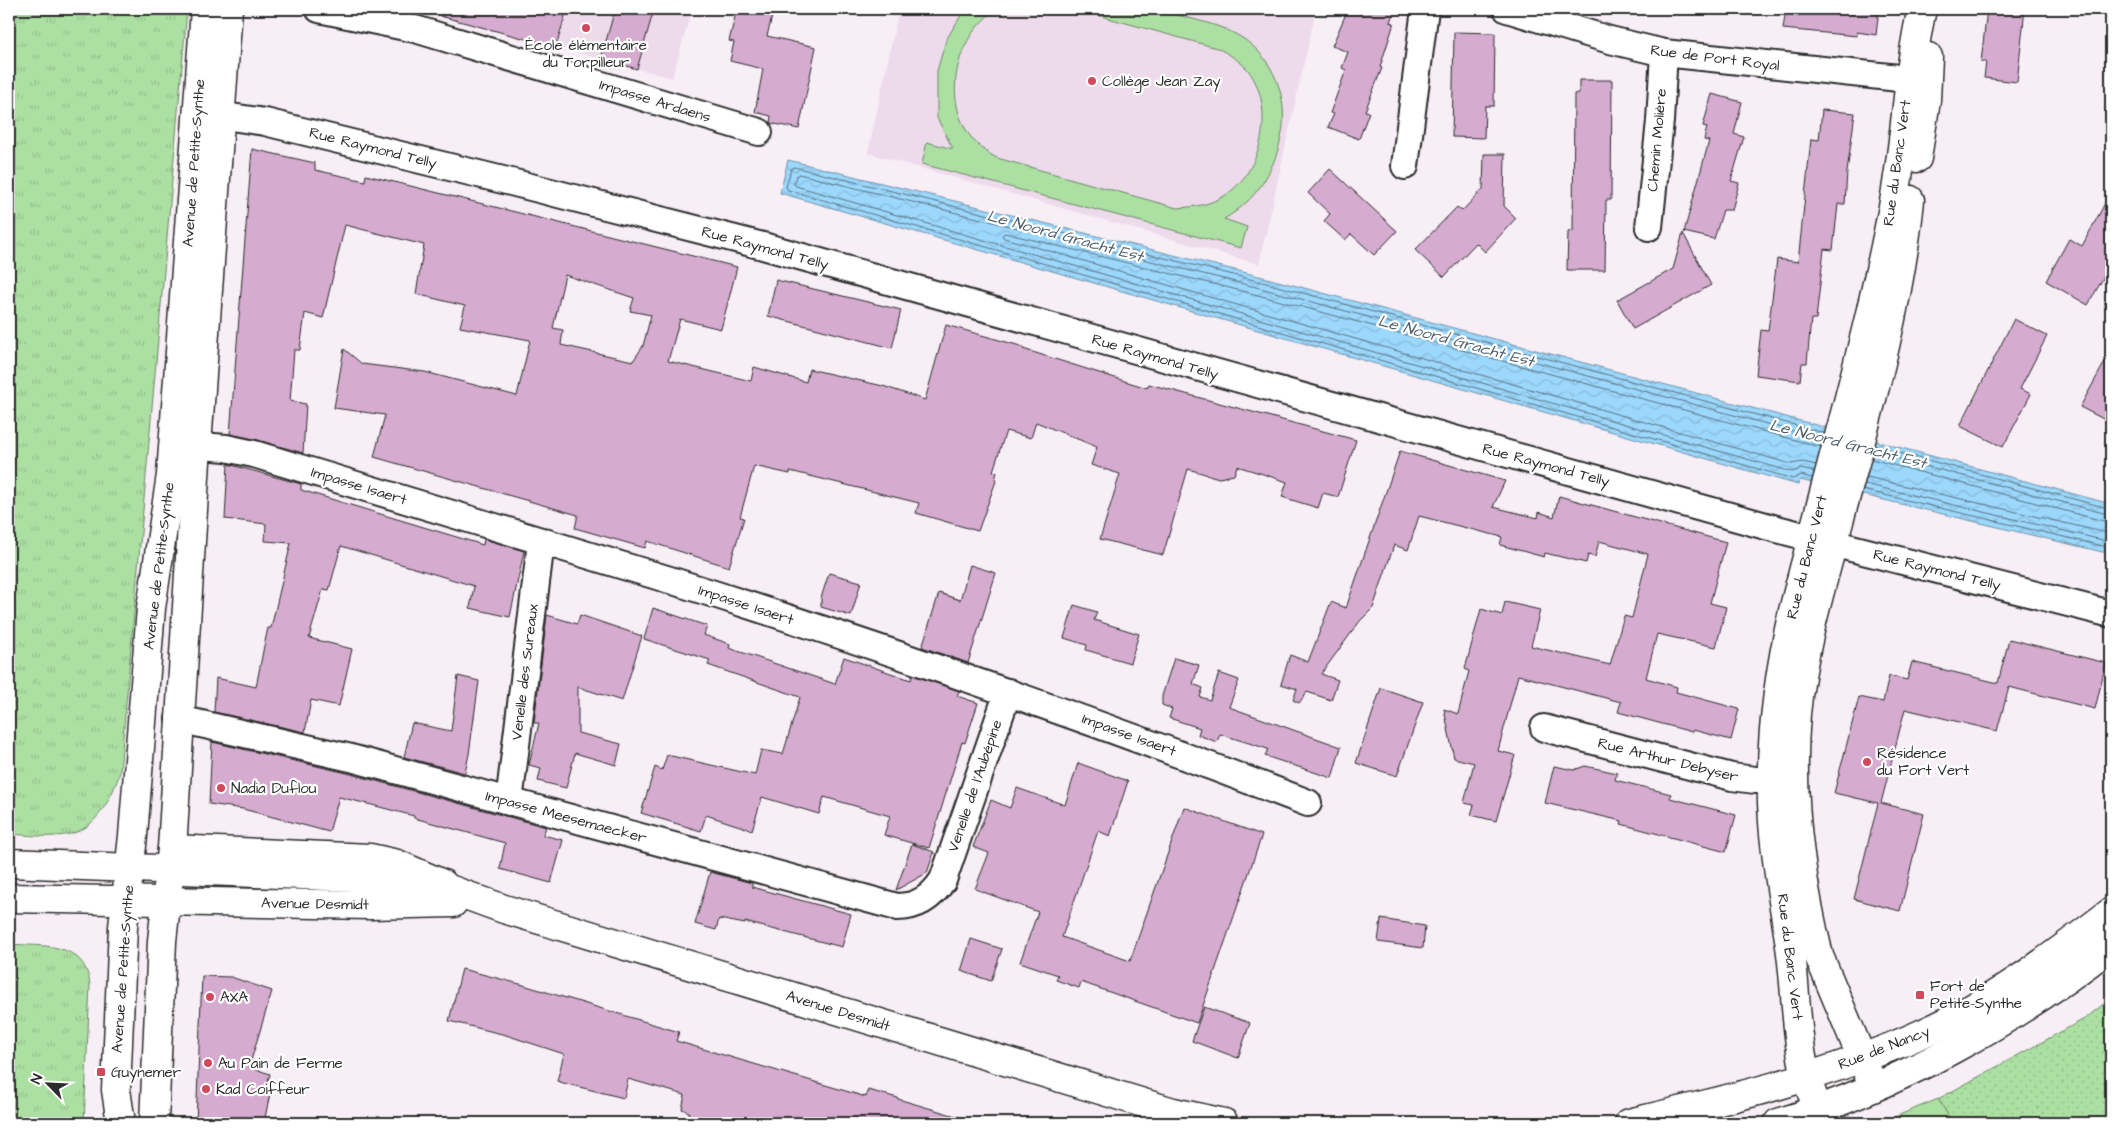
<svg xmlns="http://www.w3.org/2000/svg" width="2120" height="1132" font-family="'Architects Daughter',sans-serif">
<style>
.built{fill:#eddaeb}
.grass{fill:url(#grass-tufts);stroke:#6c8666}
.park{fill:url(#park-dots);stroke:#6c8666}
.garden{fill:#ace0a2;stroke:#6c8666}
.water{fill:url(#water-waves);stroke:#6f93a8}
.lines{fill:none;stroke-linecap:round;stroke-linejoin:round}
.shore{stroke:#58707f;stroke-width:1}
.building{fill:#d5abd0;stroke:#2b2b2b;fill-rule:evenodd}
.minor-casing{stroke:#2b2b2b;stroke-width:30}
.tertiary-casing{stroke:#2b2b2b;stroke-width:31}
.secondary-casing{stroke:#2b2b2b;stroke-width:31}
.minor{stroke:#fff;stroke-width:26}
.tertiary{stroke:#fff;stroke-width:28}
.secondary{stroke:#fff;stroke-width:28}
.poi-dot{fill:#d1495b;stroke:#fff;stroke-width:2}
.labels{text-anchor:middle;dominant-baseline:central;stroke-width:4.5;stroke-linejoin:round;paint-order:stroke}
.poi-label{font-size:15px;fill:#2b2b2b;stroke:#fff;text-anchor:start}
.street-label{font-size:15px;fill:#2b2b2b;stroke:#fff}
.water-label{font-size:16px;font-style:italic;fill:#4d5f6a;stroke:#fff}
</style>
<defs>
<pattern id="grass-tufts" width="24" height="20" patternUnits="userSpaceOnUse" patternTransform="scale(1.25)"><rect width="24" height="20" fill="#ace0a2"/><path d="M3 7l-1-3M5 7V3M7 7l1-3M15 17l-1-3M17 17v-4M19 17l1-3" fill="none" stroke="#94c08c"/></pattern>
<pattern id="park-dots" width="8" height="8" patternUnits="userSpaceOnUse" patternTransform="scale(1.25)"><rect width="8" height="8" fill="#ace0a2"/><path d="M2 2h.1M6 6h.1" fill="none" stroke="#94c08c" stroke-width="1.8" stroke-linecap="round"/></pattern>
<pattern id="water-waves" width="16" height="10" patternUnits="userSpaceOnUse" patternTransform="scale(1.25)"><rect width="16" height="10" fill="#9cd8fc"/><path d="M0 5q4-4 8 0t8 0" fill="none" stroke="#87bad8"/></pattern>
</defs>
<rect width="100%" height="100%" fill="#f7eef6"/>
<filter id="ink" filterUnits="userSpaceOnUse"><feTurbulence type="fractalNoise" baseFrequency=".02" numOctaves="2"/><feDisplacementMap in="SourceGraphic" scale="10" xChannelSelector="R" yChannelSelector="G"/><feConvolveMatrix kernelMatrix="1 2 1 2 8 2 1 2 1" color-interpolation-filters="sRGB"/></filter>
<g filter="url(#ink)">
<!-- built -->
<g class="built">
<polygon points="415,9 692,9 672,78"/>
<polygon points="899,9 1316,9 1259,264 868,153"/>
</g>
<!-- grass -->
<g class="grass">
<path d="M 9,9 L 187,9 L 120,772 C 114,792 100,822 79,831 C 58,840 31,835 9,834 Z"/>
<path d="M 9,944 C 43,947 84,940 90,984 L 84,1123 L 38,1122 L 38,1123 L 9,1123 Z"/>
</g>
<!-- park -->
<polygon class="park" points="2111,998 2111,1123 1953,1123 1938,1099 2086,1018"/>
<!-- garden -->
<g class="garden">
<path d="M 965,9 L 997,9 C 946,42 937,129 997,158 L 1177,208 C 1194,207 1209,205 1224,196 C 1263,172 1276,107 1248,70 C 1239,60 1229,54 1217,48 L 1075,9 C 1100,9 1127,6 1152,9 C 1163,10 1174,15 1185,17 C 1204,22 1222,26 1239,36 C 1274,56 1290,100 1281,138 C 1273,174 1255,201 1224,219 L 1247,227 L 1241,248 L 922,164 L 927,142 L 953,149 L 937,118 L 937,71 L 946,40 Z"/>
<polygon points="1938,1099 1953,1123 1880,1123"/>
</g>
<!-- water -->
<polygon class="water" points="788,160 1263,277 2111,504 2111,554 1800,480 1798,485 780,193"/>
<g class="lines">
<!-- shore -->
<g class="shore">
<polyline points="1875,446 2111,509"/>
<polyline points="1873,452 2111,515"/>
<polyline points="1871,459 2111,523"/>
<polyline points="1816,465 1803,462 1791,464 1004,238 1002,235 1005,233 1258,295 1821,447"/>
<polyline points="1814,472 1801,469 1792,472 796,186 794,184 796,176 799,174 1260,288 1823,439"/>
<polyline points="1867,477 2111,534"/>
<polyline points="1812,478 1801,475 1793,479 788,190 786,187 791,169 794,167 1262,282 1824,433"/>
<polyline points="1865,484 2111,542"/>
<polyline points="1863,490 2111,548"/>
</g>
</g>
<!-- building -->
<g class="building">
<polygon points="441,9 567,9 556,47 440,16"/>
<polygon points="615,9 654,9 637,69 601,59"/>
<polygon points="737,9 774,9 767,36 816,47 799,129 770,123 771,116 755,112 763,69 730,61 734,42 729,41"/>
<polygon points="1348,9 1395,9 1390,22 1394,23 1380,67 1382,68 1365,111 1369,112 1359,139 1328,127 1334,114 1330,113 1346,70 1342,68 1348,52 1332,46"/>
<polygon points="1786,9 1879,9 1876,35 1857,32 1857,36 1783,29"/>
<polygon points="1987,9 2025,9 2017,82 1984,78 1986,62 1981,62"/>
<polygon points="1454,32 1495,33 1494,106 1485,106 1484,138 1452,137"/>
<polygon points="1579,80 1612,80 1611,200 1606,200 1605,270 1567,270 1568,232 1573,231 1574,94 1579,93"/>
<polygon points="1712,94 1742,102 1734,134 1744,137 1731,181 1739,183 1732,210 1723,210 1714,239 1684,232 1709,141 1704,140 1707,127 1703,126"/>
<polygon points="1822,110 1855,113 1847,172 1845,204 1838,204 1833,250 1824,249 1816,319 1811,319 1807,363 1802,363 1800,381 1756,375 1761,330 1768,331 1777,259 1798,262 1811,139 1819,140"/>
<path d="M 252,149 L 315,163 L 315,170 L 365,181 L 366,175 L 737,267 L 721,329 L 680,319 L 668,361 L 751,381 L 754,367 L 806,382 L 809,369 L 883,386 L 925,400 L 946,325 L 1024,347 L 1023,349 L 1147,388 L 1149,384 L 1356,440 L 1338,497 L 1323,493 L 1318,508 L 1282,497 L 1287,482 L 1263,474 L 1237,466 L 1234,475 L 1219,478 L 1188,469 L 1163,555 L 1100,539 L 1120,474 L 1091,465 L 1097,447 L 1036,422 L 1031,438 L 1006,431 L 993,471 L 997,472 L 995,480 L 996,481 L 978,531 L 916,513 L 919,503 L 790,471 L 790,474 L 754,466 L 740,517 L 744,518 L 729,567 L 647,541 L 645,548 L 575,528 L 578,515 L 374,457 L 385,415 L 334,408 L 344,349 L 362,364 L 425,372 L 517,396 L 530,340 L 460,327 L 465,306 L 416,294 L 424,245 L 345,225 L 323,318 L 305,313 L 300,350 L 294,350 L 290,401 L 306,404 L 303,453 L 258,440 L 230,434 ZM 565,275 L 634,298 L 630,311 L 651,315 L 643,346 L 633,361 L 561,345 L 563,330 L 553,328 Z"/>
<polygon points="1484,154 1505,154 1504,206 1516,218 1485,252 1476,243 1444,277 1415,250 1457,207 1462,211 1483,189"/>
<polygon points="1330,169 1397,231 1374,255 1351,234 1345,240 1324,221 1330,214 1308,193"/>
<polygon points="2111,192 2111,264 2088,305 2046,281 2069,239 2082,246"/>
<polygon points="1683,233 1711,285 1633,329 1617,300 1673,269"/>
<polygon points="776,280 901,310 892,348 768,316"/>
<polygon points="2014,319 2047,336 2020,389 2031,394 2003,447 1960,426"/>
<polygon points="2111,351 2111,423 2080,407"/>
<polygon points="1400,451 1505,481 1493,507 1538,518 1539,512 1554,517 1559,496 1726,542 1710,603 1726,607 1716,647 1657,634 1646,678 1677,687 1676,692 1739,709 1731,740 1693,730 1692,732 1618,712 1621,702 1518,675 1498,751 1515,755 1496,821 1471,815 1474,805 1464,803 1474,763 1454,758 1444,709 1458,714 1469,671 1465,669 1481,609 1502,615 1505,602 1540,610 1531,646 1610,665 1624,616 1632,618 1648,554 1599,541 1595,557 1588,555 1586,563 1545,553 1544,557 1500,545 1502,537 1419,516 1408,550 1394,545 1373,608 1360,621 1321,674 1338,680 1331,700 1307,692 1299,703 1293,700 1297,689 1281,684 1290,655 1308,662 1331,602 1346,608"/>
<polygon points="228,464 301,484 301,490 483,545 484,539 524,551 510,617 470,608 474,586 341,546 329,590 323,589 309,638 352,649 339,706 311,700 305,732 214,712 216,678 256,687 264,646 268,628 271,628 291,543 265,541 266,524 225,519"/>
<polygon points="970,565 996,573 968,663 922,647 939,593 960,600"/>
<polygon points="829,573 861,582 851,616 821,607 821,598"/>
<polygon points="1074,605 1097,612 1094,620 1139,634 1130,663 1086,650 1087,645 1064,638"/>
<polygon points="653,608 707,626 704,635 730,644 729,648 835,684 844,657 911,680 912,675 959,691 957,696 978,703 965,743 962,742 929,848 884,835 890,816 824,797 819,814 762,797 752,830 706,815 701,831 641,813 655,767 662,770 667,755 755,775 761,750 783,754 800,697 708,665 710,660 644,639"/>
<polygon points="547,615 577,624 580,615 642,636 622,701 578,687 578,733 621,744 616,765 575,753 566,788 538,781 541,768 529,765 539,723 534,723"/>
<polygon points="2009,639 2106,663 2095,709 2009,687 1997,731 1905,709 1881,803 1924,814 1900,911 1854,899 1878,803 1834,793 1859,697 1883,702 1889,676 1907,680 1912,662 1998,683"/>
<polygon points="1174,658 1199,665 1193,684 1203,688 1200,697 1210,700 1219,673 1239,680 1229,707 1341,747 1332,778 1265,756 1268,749 1220,734 1217,742 1198,735 1200,728 1169,718 1172,709 1162,705 1162,696"/>
<polygon points="458,676 479,681 469,754 465,773 404,757 412,723 451,731"/>
<polygon points="1381,688 1423,702 1397,776 1356,763"/>
<polygon points="212,742 347,773 546,827 543,835 563,840 551,883 500,869 505,843 414,818 414,816 372,805 339,797 329,832 243,809 209,804"/>
<polygon points="1078,763 1128,781 1110,836 1098,831 1062,937 1130,961 1184,807 1262,835 1197,1023 1081,982 1079,988 1056,980 1058,975 1020,962 1038,912 975,889 989,853 973,847 991,800 1010,808 1017,788 1065,805"/>
<polygon points="1554,766 1574,770 1585,766 1617,773 1615,780 1671,794 1670,798 1736,815 1726,852 1621,824 1622,821 1545,803"/>
<polygon points="912,844 934,852 927,873 896,890"/>
<polygon points="710,872 752,883 752,887 851,914 842,947 745,922 745,924 719,919 716,930 695,924"/>
<polygon points="1381,919 1425,926 1423,948 1378,942"/>
<polygon points="971,939 1002,949 991,981 961,971"/>
<polygon points="462,969 520,984 679,1032 676,1041 866,1097 868,1090 898,1098 898,1099 959,1117 958,1123 704,1123 687,1119 689,1112 682,1109 685,1095 628,1079 624,1098 567,1084 557,1081 564,1054 506,1035 449,1021"/>
<polygon points="202,976 231,977 272,991 249,1067 270,1074 268,1081 272,1083 264,1123 196,1123"/>
<polygon points="1204,1007 1250,1023 1238,1058 1192,1041"/>
</g>
<g class="lines">
<!-- minor casing -->
<g class="minor-casing">
<g id="minor">
<polyline points="319,9 415,29 759,132"/>
<polyline points="1507,9 1610,40 1664,53 1927,81"/>
<polyline points="198,112 265,122 507,181 763,246 1773,528 2111,614"/>
<polyline points="1405,166 1425,9"/>
<polyline points="1649,227 1660,121 1664,53"/>
<path d="M 176,444 L 226,448 L 254,454 C 392,497 532,537 670,580 C 885,648 1098,722 1308,803"/>
<path d="M 179,719 L 351,758 L 897,907 C 918,907 932,897 943,880 L 1008,692"/>
<polyline points="1544,728 1732,777 1755,780 1793,780"/>
<polyline points="509,802 541,542"/>
</g>
</g>
<!-- tertiary casing -->
<g class="tertiary-casing">
<g id="tertiary">
<polyline points="1917,158 1926,100 1928,57"/>
<polyline points="172,849 370,858 397,864 443,884"/>
<path d="M 1874,1087 L 1819,956 C 1800,878 1789,795 1796,714 C 1802,650 1821,587 1838,525 C 1867,418 1899,311 1910,200"/>
<path d="M 1818,1110 C 1813,1096 1807,1081 1804,1067 C 1795,1027 1796,986 1790,946 C 1784,905 1776,864 1773,822 C 1768,750 1777,681 1793,611 C 1827,477 1867,343 1893,207 C 1906,141 1907,74 1922,9"/>
</g>
</g>
<!-- secondary casing -->
<g class="secondary-casing">
<g id="secondary">
<polyline points="9,863 377,878 449,889 504,909 1173,1112 1224,1123"/>
<polyline points="9,898 370,905 453,903"/>
<polyline points="121,1123 116,1090 123,927 133,836 151,608 171,475 205,9"/>
<polyline points="154,1123 162,941 172,849 197,445 228,9"/>
<path d="M 1629,1123 C 1726,1100 1829,1076 1921,1034 C 1990,1004 2052,957 2111,912"/>
<path d="M 1778,1123 C 1898,1086 2012,1023 2111,946"/>
</g>
</g>
<!-- minor -->
<use href="#minor" class="minor"/>
<!-- tertiary -->
<use href="#tertiary" class="tertiary"/>
<!-- secondary -->
<use href="#secondary" class="secondary"/>
</g>
</g>
<!-- markers -->
<g class="poi-dot">
<circle cx="586" cy="28" r="5"/>
<circle cx="1092" cy="81" r="5"/>
<circle cx="1867" cy="762" r="5"/>
<circle cx="221" cy="788" r="5"/>
<rect x="1915" y="990" width="10" height="10" rx="2.5"/>
<circle cx="210" cy="997" r="5"/>
<circle cx="208" cy="1063" r="5"/>
<rect x="96" y="1067" width="10" height="10" rx="2.5"/>
<circle cx="206" cy="1089" r="5"/>
</g>
<g class="labels">
<!-- poi labels -->
<g class="poi-label">
<text x="586" y="45" text-anchor="middle">École élémentaire<tspan x="586" dy="17">du Torpilleur</tspan></text>
<text x="1102" y="81">Collège Jean Zay</text>
<text x="1877" y="753">Résidence<tspan x="1877" dy="17">du Fort Vert</tspan></text>
<text x="231" y="788">Nadia Duflou</text>
<text x="1930" y="986">Fort de<tspan x="1930" dy="17">Petite-Synthe</tspan></text>
<text x="220" y="997">AXA</text>
<text x="218" y="1063">Au Pain de Ferme</text>
<text x="111" y="1072">Guynemer</text>
<text x="216" y="1089">Kad Coiffeur</text>
</g>
<!-- street labels -->
<g class="street-label">
<text transform="translate(1715 58) rotate(7)">Rue de Port Royal</text>
<text transform="translate(655 101) rotate(17)">Impasse Ardaens</text>
<text transform="translate(1657 140) rotate(-85)">Chemin Molière</text>
<text transform="translate(373 148) rotate(14)">Rue Raymond Telly</text>
<text transform="translate(194 163) rotate(-86)">Avenue de Petite-Synthe</text>
<text transform="translate(1897 163) rotate(-82)">Rue du Banc Vert</text>
<text transform="translate(765 248) rotate(15)">Rue Raymond Telly</text>
<text transform="translate(1155 357) rotate(16)">Rue Raymond Telly</text>
<text transform="translate(1546 465) rotate(15)">Rue Raymond Telly</text>
<text transform="translate(359 486) rotate(17)">Impasse Isaert</text>
<text transform="translate(1807 557) rotate(-76)">Rue du Banc Vert</text>
<text transform="translate(159 566) rotate(-83)">Avenue de Petite-Synthe</text>
<text transform="translate(1937 570) rotate(14)">Rue Raymond Telly</text>
<text transform="translate(746 605) rotate(18)">Impasse Isaert</text>
<text transform="translate(525 672) rotate(-83)">Venelle des Sureaux</text>
<text transform="translate(1129 735) rotate(20)">Impasse Isaert</text>
<text transform="translate(1668 760) rotate(14)">Rue Arthur Debyser</text>
<text transform="translate(975 786) rotate(-71)">Venelle de l'Aubépine</text>
<text transform="translate(566 817) rotate(15)">Impasse Meesemaecker</text>
<text transform="translate(315 904) rotate(1)">Avenue Desmidt</text>
<text transform="translate(1790 957) rotate(83)">Rue du Banc Vert</text>
<text transform="translate(123 969) rotate(-86)">Avenue de Petite-Synthe</text>
<text transform="translate(838 1011) rotate(17)">Avenue Desmidt</text>
<text transform="translate(1884 1048) rotate(-21)">Rue de Nancy</text>
</g>
<!-- water labels -->
<g class="water-label">
<text transform="translate(1065 236) rotate(15)">Le Noord Gracht Est</text>
<text transform="translate(1456 341) rotate(15)">Le Noord Gracht Est</text>
<text transform="translate(1848 444) rotate(14)">Le Noord Gracht Est</text>
</g>
</g>
<!-- margin -->
<rect width="2120" height="1132" fill="none" stroke="#fff" stroke-width="30"/>
<rect x="15" y="15" width="2090" height="1102" fill="none" stroke="#2b2b2b" stroke-width="2" filter="url(#ink)"/>
<!-- north arrow -->
<g transform="translate(48 1084) rotate(294)" stroke="#ffffff" stroke-width="4" paint-order="stroke">
<path d="M0-4L9 19L0 12L-9 19Z" fill="#2b2b2b"/>
<text y="-8" font-size="14" font-weight="bold" text-anchor="middle" fill="#2b2b2b">N</text>
</g>
</svg>
